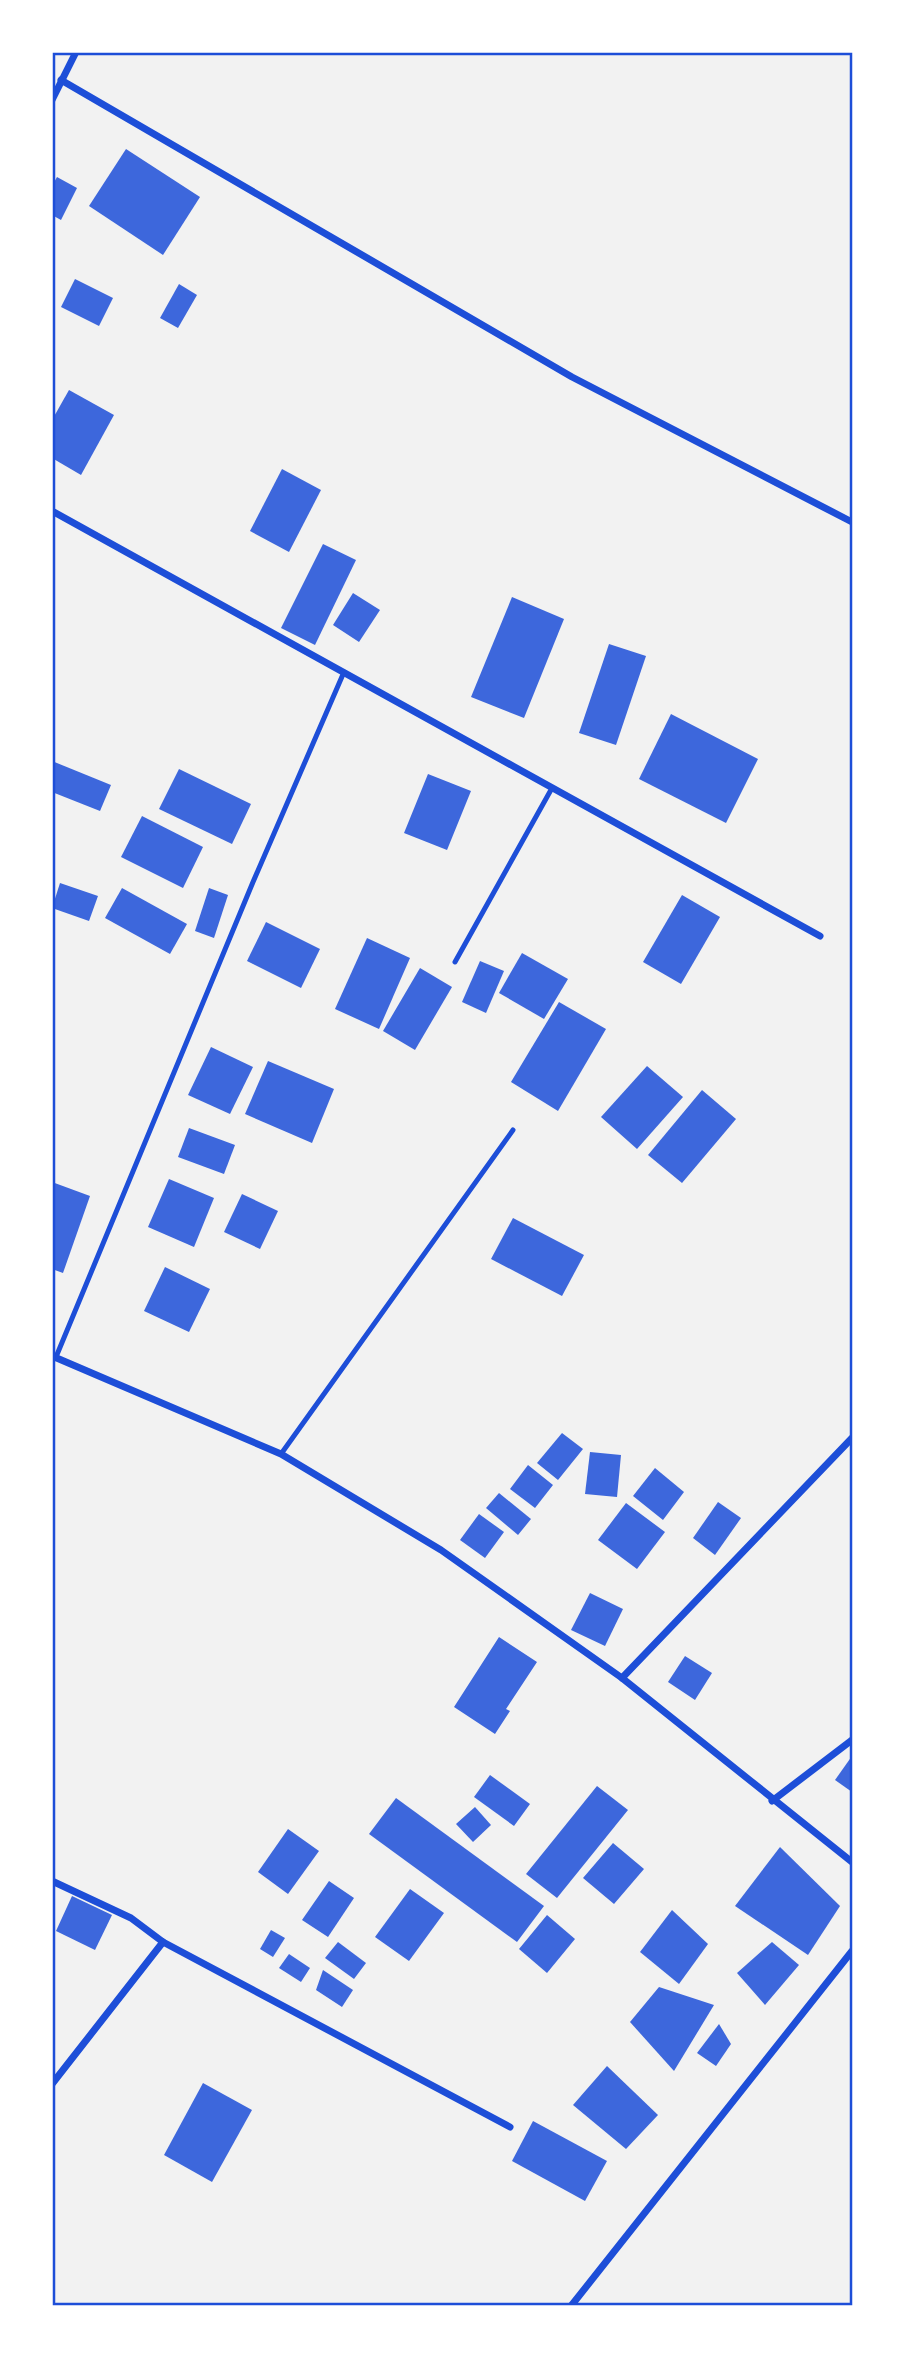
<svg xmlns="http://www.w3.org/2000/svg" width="905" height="2358" font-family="'PT Sans',sans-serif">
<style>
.building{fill:#3d67dc}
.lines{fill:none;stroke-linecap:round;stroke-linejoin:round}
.service{stroke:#1d4ed8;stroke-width:5}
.minor{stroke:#1d4ed8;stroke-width:7}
.neatline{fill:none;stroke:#1d4ed8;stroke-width:2.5}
</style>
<rect width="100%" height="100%" fill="#f2f2f2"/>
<!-- building -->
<g class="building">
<polygon points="126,149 200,197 163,255 89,206"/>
<polygon points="57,177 77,188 61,220 52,215 52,186"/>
<polygon points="75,279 113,298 99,326 61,307"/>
<polygon points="179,284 197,295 178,328 160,318"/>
<polygon points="69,390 114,415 81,475 52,458 52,420"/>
<polygon points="282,469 321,490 289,552 250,531"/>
<polygon points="323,544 356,560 315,645 281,628"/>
<polygon points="353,593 380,610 359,642 333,625"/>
<polygon points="512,597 564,619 524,718 471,697"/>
<polygon points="609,644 646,656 616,745 579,733"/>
<polygon points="671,714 758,759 726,823 639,779"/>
<polygon points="52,761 111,785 100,811 52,792"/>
<polygon points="179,769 251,804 232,844 159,809"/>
<polygon points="428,774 471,791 447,850 404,833"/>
<polygon points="142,816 203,847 183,888 121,857"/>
<polygon points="60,883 98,896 89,921 52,908"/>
<polygon points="122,888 187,924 170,954 105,918"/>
<polygon points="209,888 228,895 214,938 195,931"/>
<polygon points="682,895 720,917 681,984 643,962"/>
<polygon points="266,922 320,949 301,988 247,961"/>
<polygon points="367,938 410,958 379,1029 335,1009"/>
<polygon points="522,953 568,979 544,1019 499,993"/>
<polygon points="480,961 504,971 486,1013 462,1002"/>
<polygon points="420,968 452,987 415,1050 383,1031"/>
<polygon points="559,1002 606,1029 558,1111 511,1082"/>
<polygon points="211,1047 253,1067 230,1114 188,1095"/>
<polygon points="268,1061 334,1089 312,1143 245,1114"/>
<polygon points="647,1066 683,1097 637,1149 601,1117"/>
<polygon points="702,1090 736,1119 682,1183 648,1155"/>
<polygon points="189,1128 235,1145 224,1174 178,1157"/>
<polygon points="169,1179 214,1198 194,1247 148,1227"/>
<polygon points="52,1182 90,1196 63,1273 52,1269"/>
<polygon points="242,1194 278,1211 260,1249 224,1232"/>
<polygon points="513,1218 584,1255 562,1296 491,1259"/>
<polygon points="165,1267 210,1289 189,1332 144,1311"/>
<polygon points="562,1433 583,1449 558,1480 537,1463"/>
<polygon points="590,1452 621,1455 617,1497 585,1494"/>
<polygon points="528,1465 553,1485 535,1508 510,1489"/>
<polygon points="655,1468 684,1492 663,1520 633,1496"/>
<polygon points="499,1493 531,1519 518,1535 486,1508"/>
<polygon points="718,1502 741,1518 715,1555 693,1538"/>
<polygon points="626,1503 665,1532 637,1569 598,1540"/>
<polygon points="479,1514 504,1532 485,1558 460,1540"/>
<polygon points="590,1593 623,1609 605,1646 571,1630"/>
<polygon points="499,1637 537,1662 506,1709 510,1711 495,1734 454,1707"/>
<polygon points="685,1656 712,1673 695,1700 668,1682"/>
<polygon points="852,1756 852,1792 835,1780"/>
<polygon points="490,1775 530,1804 514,1826 474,1797"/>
<polygon points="597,1786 628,1810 557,1898 526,1874"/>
<polygon points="396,1798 544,1906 517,1942 369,1834"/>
<polygon points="475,1807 491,1825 473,1842 456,1824"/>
<polygon points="288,1829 319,1851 288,1894 258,1872"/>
<polygon points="613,1843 644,1869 614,1904 583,1878"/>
<polygon points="780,1847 840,1906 808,1955 735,1906"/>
<polygon points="329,1881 354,1898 328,1937 302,1920"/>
<polygon points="410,1889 444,1913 409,1961 375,1937"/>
<polygon points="72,1896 112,1915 95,1950 56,1931"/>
<polygon points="672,1910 708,1944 679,1984 640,1952"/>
<polygon points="547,1915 575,1939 547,1973 519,1949"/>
<polygon points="271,1930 285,1938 273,1957 260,1949"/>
<polygon points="338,1942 366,1963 354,1979 325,1958"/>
<polygon points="772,1942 799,1965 765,2005 737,1973"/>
<polygon points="289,1954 310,1968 301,1982 279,1968"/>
<polygon points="323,1970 353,1990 342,2007 316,1990"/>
<polygon points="659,1987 714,2005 674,2071 630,2022"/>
<polygon points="719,2024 731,2044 716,2066 697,2053"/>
<polygon points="607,2066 658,2115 626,2149 573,2105"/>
<polygon points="203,2083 252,2110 212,2182 164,2155"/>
<polygon points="533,2121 607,2161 585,2201 512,2161"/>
</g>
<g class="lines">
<!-- service -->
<g class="service">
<polyline points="455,962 552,788"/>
<polyline points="56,1357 253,882 344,672"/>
<polyline points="281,1454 513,1130"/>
</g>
<!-- minor -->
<g class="minor">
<polyline points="61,80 572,377 852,522"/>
<polyline points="52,100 76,52"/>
<polyline points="52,511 820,936"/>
<polyline points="52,1356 281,1454 441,1550 622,1678 852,1862"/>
<polyline points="622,1678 852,1438"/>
<polyline points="772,1801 852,1740"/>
<polyline points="52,1881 131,1918 163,1942 510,2127"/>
<polyline points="52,2084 163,1942"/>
<polyline points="571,2306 852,1951"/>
</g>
</g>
<!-- border -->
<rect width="905" height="2358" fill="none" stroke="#ffffff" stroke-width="108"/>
<rect x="54" y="54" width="797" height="2250" class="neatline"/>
</svg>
